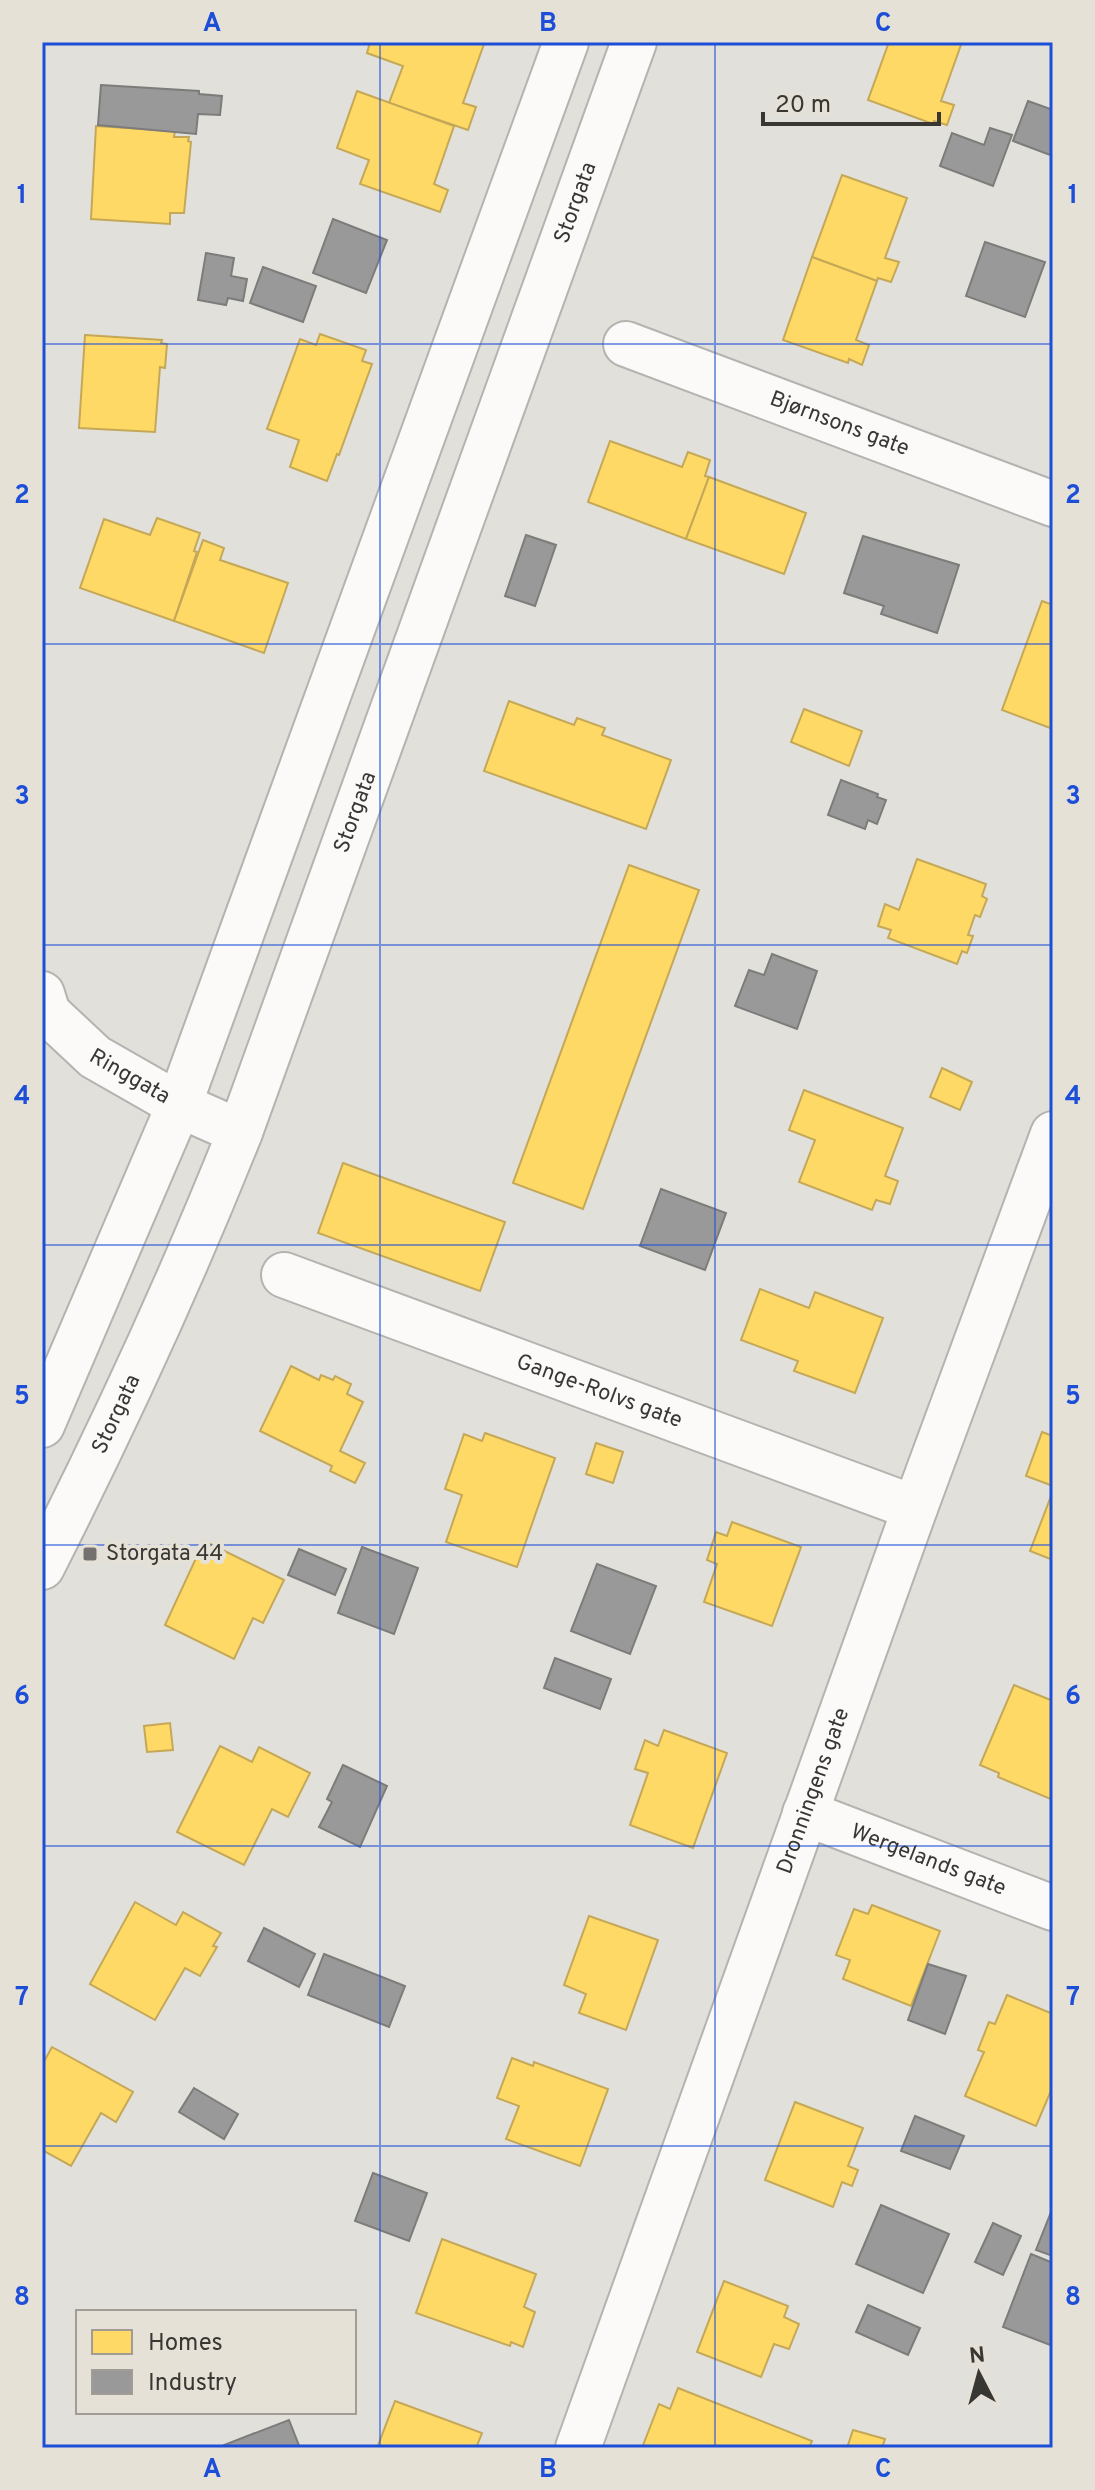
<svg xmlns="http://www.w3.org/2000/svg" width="1095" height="2490" font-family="Overpass,sans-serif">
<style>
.homes{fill:#ffd966;stroke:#c4a857;stroke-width:2}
.industry{fill:#999;stroke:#7c7c7b;stroke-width:2}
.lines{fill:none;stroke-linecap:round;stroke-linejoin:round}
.minor-casing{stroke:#b4b3af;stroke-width:48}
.tertiary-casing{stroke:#b4b3af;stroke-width:48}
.minor{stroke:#fbfaf9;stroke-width:44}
.tertiary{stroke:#fbfaf9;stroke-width:44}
.grid{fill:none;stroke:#1d4ed8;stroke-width:2;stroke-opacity:0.55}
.poi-dot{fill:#74726e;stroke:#e6e1d7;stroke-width:3}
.labels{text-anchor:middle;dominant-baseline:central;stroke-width:8;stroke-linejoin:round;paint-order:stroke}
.street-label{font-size:22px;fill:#393734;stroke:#e6e1d7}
.poi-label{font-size:22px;fill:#393734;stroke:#e6e1d7;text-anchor:start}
.neatline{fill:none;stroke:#1d4ed8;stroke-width:3}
.grid-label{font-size:26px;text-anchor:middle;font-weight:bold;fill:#1d4ed8}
</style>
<rect width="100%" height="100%" fill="#e2e0da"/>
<!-- homes -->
<g class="homes">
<polygon points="370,42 484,44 463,103 476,107 468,130 389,103 403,66 367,53"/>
<polygon points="889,42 962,42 941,101 954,105 947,125 934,121 933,124 868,100"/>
<polygon points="357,91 454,126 434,184 448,190 440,212 360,184 369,160 337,148"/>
<polygon points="96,126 175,131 174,137 189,137 188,141 191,142 184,213 170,213 170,224 91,219"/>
<polygon points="842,175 907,198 885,258 899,262 891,282 878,278 877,281 812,257"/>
<polygon points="812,257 877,281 856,340 869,345 862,365 849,359 848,363 783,340"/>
<polygon points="320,334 366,350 362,361 372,364 339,455 337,454 327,481 290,467 299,440 267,429 300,339 316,345"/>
<polygon points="85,335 162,340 161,343 167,344 165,368 160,367 155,432 79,428"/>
<polygon points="610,441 682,467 688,452 710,460 705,476 709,477 686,539 588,502"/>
<polygon points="709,477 806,513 784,574 686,539"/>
<polygon points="157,518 200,533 194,551 197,552 174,621 80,588 104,519 150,535"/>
<polygon points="203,540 224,548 220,560 288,583 264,653 174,621"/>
<polygon points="1042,601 1053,605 1053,729 1002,710"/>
<polygon points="509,701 574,725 577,718 605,728 602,735 671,760 646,829 484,771"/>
<polygon points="804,709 862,731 849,766 791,742"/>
<polygon points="917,859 986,884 982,896 987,899 980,917 975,915 968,935 973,936 967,953 962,951 957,964 888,938 891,930 878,926 885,904 899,910"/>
<polygon points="629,865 699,890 583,1209 513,1183"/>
<polygon points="942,1068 972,1082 960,1110 930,1097"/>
<polygon points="804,1090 903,1128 885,1176 898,1181 890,1204 876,1200 872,1210 799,1182 815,1140 789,1130"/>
<polygon points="343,1163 505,1222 480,1291 318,1233"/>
<polygon points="760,1289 809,1308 815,1292 883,1318 855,1393 794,1371 798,1361 741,1340"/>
<polygon points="291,1366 319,1380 321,1375 333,1380 335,1376 351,1384 347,1394 363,1402 340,1451 365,1463 355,1483 330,1471 332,1466 260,1431"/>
<polygon points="1042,1432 1053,1436 1053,1486 1026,1476"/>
<polygon points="485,1433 555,1458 517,1567 446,1542 462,1495 445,1489 464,1434 482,1441"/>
<polygon points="596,1443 623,1452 613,1483 586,1474"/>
<polygon points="1053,1491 1053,1560 1030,1551"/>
<polygon points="732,1522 801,1547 772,1626 704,1602 717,1564 707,1560 716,1532 727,1536"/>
<polygon points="204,1541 284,1580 263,1623 253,1618 234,1659 165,1625"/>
<polygon points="1014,1685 1053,1701 1053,1800 998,1777 999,1773 980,1765"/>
<polygon points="170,1723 173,1750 147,1752 144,1726"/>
<polygon points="664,1730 727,1753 693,1848 630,1825 648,1773 635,1769 645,1740 658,1746"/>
<polygon points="220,1746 252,1762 259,1747 310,1773 288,1817 272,1809 244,1865 177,1832"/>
<polygon points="135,1902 176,1925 183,1912 221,1933 213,1946 217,1947 200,1976 185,1968 155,2020 90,1984"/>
<polygon points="872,1905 940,1931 911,2006 843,1979 850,1960 836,1955 854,1909 868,1914"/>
<polygon points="589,1916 658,1940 626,2030 579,2013 586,1994 564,1985"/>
<polygon points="1007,1995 1053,2014 1053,2086 1036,2126 965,2096 984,2052 978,2050 989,2022 995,2024"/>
<polygon points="52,2047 133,2092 116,2122 101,2113 71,2166 42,2150 42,2065"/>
<polygon points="512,2058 533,2066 534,2062 608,2089 580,2166 506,2139 519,2106 497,2098"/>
<polygon points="795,2102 863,2128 848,2166 858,2170 852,2186 842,2182 833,2207 765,2180"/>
<polygon points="442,2239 536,2274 524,2307 535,2312 523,2347 511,2342 510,2346 416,2313"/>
<polygon points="724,2281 788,2306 784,2317 799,2324 789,2349 774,2344 761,2377 697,2352"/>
<polygon points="678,2388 812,2441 809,2448 642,2448 659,2404 670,2409"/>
<polygon points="395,2401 482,2433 476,2448 377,2448"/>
<polygon points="853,2430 885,2439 882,2448 847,2448"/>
</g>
<!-- industry -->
<g class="industry">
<polygon points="101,85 199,91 199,94 222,96 220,115 198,114 196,134 98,125"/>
<polygon points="1028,101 1053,110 1053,156 1013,141"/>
<polygon points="990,128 1012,135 993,186 940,166 952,133 984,145"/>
<polygon points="333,219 387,240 366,293 313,273"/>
<polygon points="985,242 1045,262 1025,317 966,296"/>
<polygon points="206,253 234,258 231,276 247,279 243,301 228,298 226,305 198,300"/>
<polygon points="263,267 316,286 303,322 250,303"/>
<polygon points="526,535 556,545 535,606 505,596"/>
<polygon points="863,536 959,565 937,633 881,614 884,606 844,593"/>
<polygon points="841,780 878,794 877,797 886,800 877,824 868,820 865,829 828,815"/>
<polygon points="772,954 817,971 797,1029 735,1006 749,970 764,975"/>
<polygon points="661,1189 726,1213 705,1270 640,1246"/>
<polygon points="362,1547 418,1568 394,1634 338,1613"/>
<polygon points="299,1549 346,1569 335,1595 288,1575"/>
<polygon points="597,1564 656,1586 630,1654 571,1631"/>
<polygon points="555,1658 611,1679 600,1709 544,1688"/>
<polygon points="343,1765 387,1786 360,1847 319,1827 332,1802 327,1799"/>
<polygon points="264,1928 315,1954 299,1987 248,1961"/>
<polygon points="324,1954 405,1986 389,2027 308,1995"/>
<polygon points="928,1964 966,1976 945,2034 908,2020"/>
<polygon points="194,2088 238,2114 224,2139 179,2112"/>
<polygon points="915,2116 964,2136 950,2169 901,2151"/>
<polygon points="373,2173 427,2193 409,2241 355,2221"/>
<polygon points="881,2205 949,2234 923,2293 856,2264"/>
<polygon points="1053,2207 1053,2256 1036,2250"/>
<polygon points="993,2223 1021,2236 1003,2275 975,2262"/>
<polygon points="1031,2254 1053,2263 1053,2346 1003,2327"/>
<polygon points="868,2305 920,2328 908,2355 856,2332"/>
<polygon points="289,2420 300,2448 225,2448 224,2445"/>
</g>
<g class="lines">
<!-- minor casing -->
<g class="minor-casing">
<g id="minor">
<path id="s1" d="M 626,344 L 1053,504"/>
<path id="s2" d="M 42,994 L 48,1013 L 95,1057 L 179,1105 L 240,1132"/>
<path id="s3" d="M 284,1275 L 915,1508"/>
<path id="s4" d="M 805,1813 L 1053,1908"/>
<path id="s5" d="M 578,2448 L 915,1508 L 1053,1134"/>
</g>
</g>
<!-- tertiary casing -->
<g class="tertiary-casing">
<g id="tertiary">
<polyline points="42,1425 179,1105 566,42"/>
<path id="s6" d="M 42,1567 C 114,1425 181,1280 240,1132 L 634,42"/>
</g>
</g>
<!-- minor -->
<use href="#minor" class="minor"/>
<!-- tertiary -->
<use href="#tertiary" class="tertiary"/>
</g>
<!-- grid -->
<path class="grid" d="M 380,42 L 380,2448M 715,42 L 715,2448M 42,344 L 1053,344M 42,644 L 1053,644M 42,945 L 1053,945M 42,1245 L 1053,1245M 42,1545 L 1053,1545M 42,1846 L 1053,1846M 42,2146 L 1053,2146"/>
<!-- markers -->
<rect class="poi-dot" x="82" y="1546" width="16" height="16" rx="4"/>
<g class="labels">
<!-- street labels -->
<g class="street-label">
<text stroke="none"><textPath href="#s6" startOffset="1466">Storgata</textPath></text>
<text stroke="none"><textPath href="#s1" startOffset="228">Bjørnsons gate</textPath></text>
<text stroke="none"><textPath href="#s6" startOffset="818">Storgata</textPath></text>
<text stroke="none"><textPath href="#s2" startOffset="124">Ringgata</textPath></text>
<text stroke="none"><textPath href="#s3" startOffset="336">Gange-Rolvs gate</textPath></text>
<text stroke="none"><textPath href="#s6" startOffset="170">Storgata</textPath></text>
<text stroke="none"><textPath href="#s5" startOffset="698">Dronningens gate</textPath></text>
<text stroke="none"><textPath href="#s4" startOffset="132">Wergelands gate</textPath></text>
</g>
<!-- poi labels -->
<g class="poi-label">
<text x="106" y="1554">Storgata 44</text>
</g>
</g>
<!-- border -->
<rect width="1095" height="2490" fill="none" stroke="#e6e1d7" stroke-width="88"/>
<!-- legend -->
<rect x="76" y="2310" width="280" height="104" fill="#e6e1d7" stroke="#a19d96" stroke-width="2"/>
<rect x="92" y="2330" width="40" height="24" fill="#ffd966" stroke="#a19d96" stroke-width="2"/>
<text x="148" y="2350" font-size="24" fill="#393734">Homes</text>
<rect x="92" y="2370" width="40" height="24" fill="#999999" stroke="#a19d96" stroke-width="2"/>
<text x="148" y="2390" font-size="24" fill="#393734">Industry</text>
<!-- north arrow -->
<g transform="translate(979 2374) rotate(354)" stroke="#e6e1d7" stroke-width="6" paint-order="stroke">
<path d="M0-6L14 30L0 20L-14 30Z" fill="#393734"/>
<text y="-12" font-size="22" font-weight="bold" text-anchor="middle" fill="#393734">N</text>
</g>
<!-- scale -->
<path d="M763 112v12h176v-12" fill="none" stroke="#393734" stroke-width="4"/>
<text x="775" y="112" font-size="24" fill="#393734" stroke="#e6e1d7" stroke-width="6" paint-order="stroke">20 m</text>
<rect x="44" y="44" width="1007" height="2402" class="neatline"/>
<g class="grid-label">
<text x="212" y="31">A</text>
<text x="548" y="31">B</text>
<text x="883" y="31">C</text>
<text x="22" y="203">1</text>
<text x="1073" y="203">1</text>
<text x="22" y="503">2</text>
<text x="1073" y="503">2</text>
<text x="22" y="804">3</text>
<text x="1073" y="804">3</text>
<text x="22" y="1104">4</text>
<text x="1073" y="1104">4</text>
<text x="22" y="1404">5</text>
<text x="1073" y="1404">5</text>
<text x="22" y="1704">6</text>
<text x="1073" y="1704">6</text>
<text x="22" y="2005">7</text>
<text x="1073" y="2005">7</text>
<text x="22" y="2305">8</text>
<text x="1073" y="2305">8</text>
<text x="212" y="2477">A</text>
<text x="548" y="2477">B</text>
<text x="883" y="2477">C</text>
</g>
</svg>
